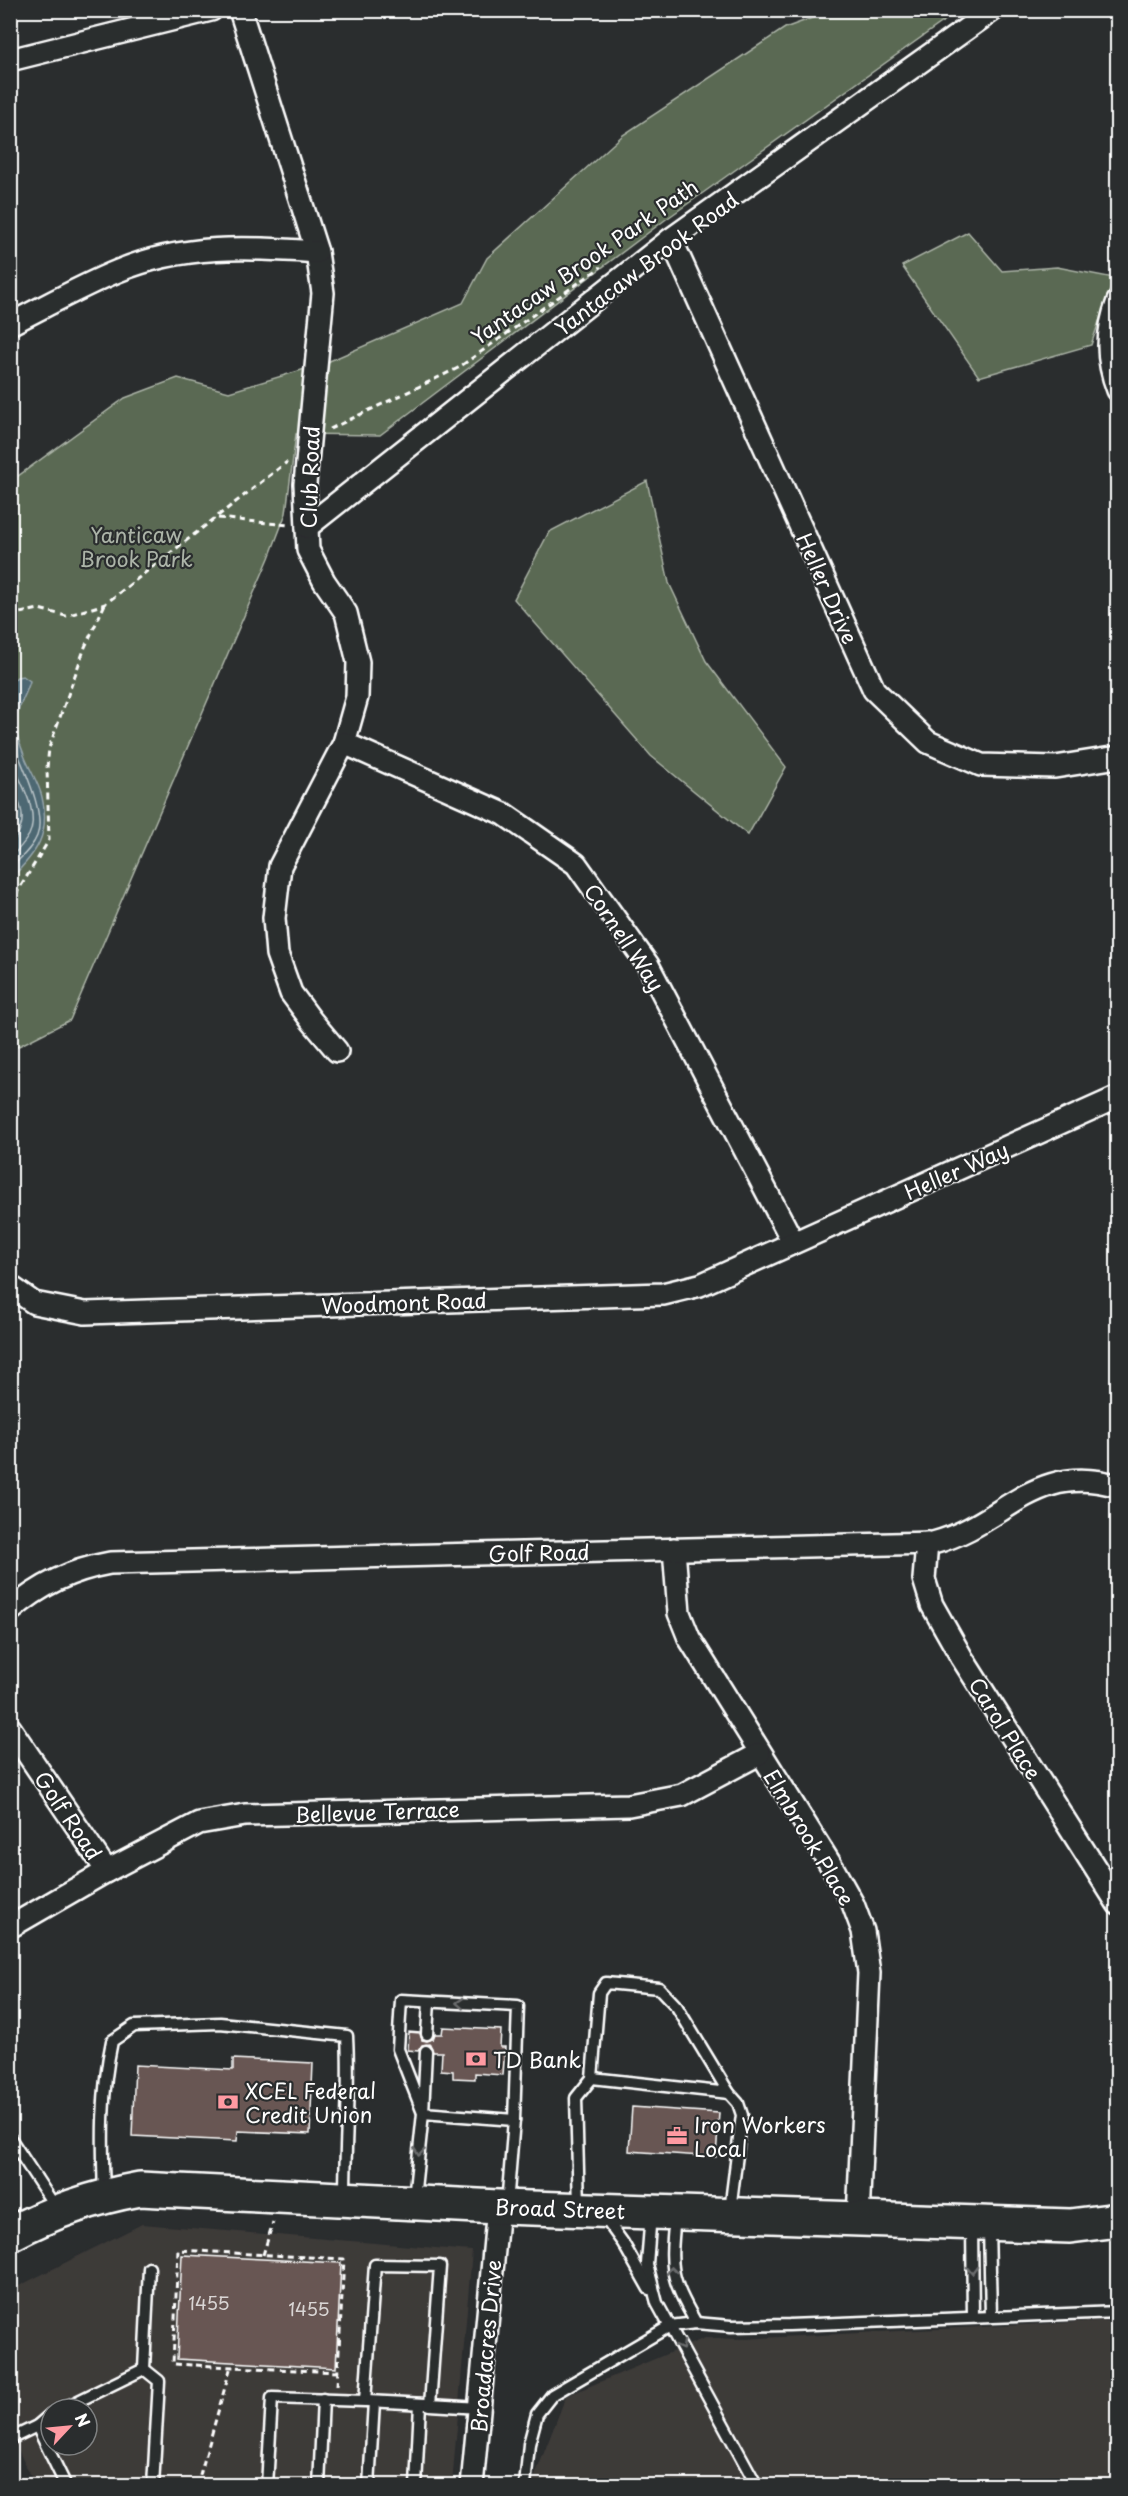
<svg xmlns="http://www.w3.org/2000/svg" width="1128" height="2496" font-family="'Playpen Sans',sans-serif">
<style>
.built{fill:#3d3a39;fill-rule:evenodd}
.green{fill:#5a6952;stroke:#acb4a8;stroke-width:1.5}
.water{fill:#4e6873;stroke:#95a4ab;stroke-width:1.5}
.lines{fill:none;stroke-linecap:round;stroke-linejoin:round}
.shore{stroke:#b8c3c7;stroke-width:1.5}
.building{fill:#685752;stroke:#fff;stroke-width:1.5}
.lane-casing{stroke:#fff;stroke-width:15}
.street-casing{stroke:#fff;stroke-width:26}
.primary-casing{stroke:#fff;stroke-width:38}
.path{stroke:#fff;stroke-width:3;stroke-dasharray:6 4.5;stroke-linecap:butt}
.lane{stroke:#2a2d2e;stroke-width:10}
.street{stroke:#2a2d2e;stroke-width:21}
.primary{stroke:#2a2d2e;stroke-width:33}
.oneway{stroke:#6a6c6d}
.labels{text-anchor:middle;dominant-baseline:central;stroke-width:4.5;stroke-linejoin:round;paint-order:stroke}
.number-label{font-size:18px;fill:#d9d5d4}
.street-label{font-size:21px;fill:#fff;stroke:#2a2d2e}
.park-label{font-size:21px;fill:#acb4a8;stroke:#2a2d2e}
.poi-label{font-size:21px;fill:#fff;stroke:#2a2d2e;text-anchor:start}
</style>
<rect width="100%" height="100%" fill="#2a2d2e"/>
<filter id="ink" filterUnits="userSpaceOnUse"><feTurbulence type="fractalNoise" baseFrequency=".0167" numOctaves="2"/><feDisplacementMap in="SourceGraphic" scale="12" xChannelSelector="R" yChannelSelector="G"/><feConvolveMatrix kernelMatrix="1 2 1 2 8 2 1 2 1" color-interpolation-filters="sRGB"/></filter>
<g filter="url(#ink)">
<!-- built -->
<g class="built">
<path d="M 142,2224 L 472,2251 L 452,2485 L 35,2485 L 11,2435 L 11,2290 ZM 51,2409 L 87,2409 L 87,2445 L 51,2445 Z"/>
<polygon points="1117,2320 1117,2485 531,2486 566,2396 705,2338 741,2339"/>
</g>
<!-- green -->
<g class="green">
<polygon points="831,11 958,11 665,220 380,435 296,434 286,513 269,558 70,1020 11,1050 10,482 125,398 178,378 229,392 325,363 463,303 487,258 623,135 785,28"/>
<polygon points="968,232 1002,271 1057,267 1114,278 1091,345 979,377 902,266"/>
<polygon points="647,481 669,583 706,661 786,767 748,835 651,756 514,599 549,532"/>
</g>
<!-- water -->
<path class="water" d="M 23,676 L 30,681 C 26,697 16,708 15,724 C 15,735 21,745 24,755 C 29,769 39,783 42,797 C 51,834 36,854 11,878 L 11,683 L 17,677 Z"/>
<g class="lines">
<!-- shore -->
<g class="shore">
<path d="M 10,734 C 19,760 47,811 37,836 C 32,849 19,859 10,869"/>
<path d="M 10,757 C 18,779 41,811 29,835 C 24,844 17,851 10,858"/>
<path d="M 10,782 C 22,806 30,823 10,845"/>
</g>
</g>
<!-- building -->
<g class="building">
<polygon points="443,2027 501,2030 500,2047 505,2047 503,2075 475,2073 475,2079 453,2078 453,2071 441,2070 442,2052 433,2052 430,2044 422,2045 418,2051 408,2050 409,2032 420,2033 422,2040 427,2041 433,2039 435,2034 442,2034"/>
<polygon points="233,2059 313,2063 310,2134 238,2131 237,2141 132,2136 135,2065 233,2070"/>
<polygon points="632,2107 719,2113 716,2157 629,2151"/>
<polygon points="182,2255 341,2263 336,2368 177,2359"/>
</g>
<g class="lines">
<!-- lane casing -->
<g class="lane-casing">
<g id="lane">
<polyline points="427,2034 429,2002"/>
<polyline points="426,2051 423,2113 514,2120"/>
<polyline points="592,2078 729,2093"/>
<polyline points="10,2138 56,2208"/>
<path d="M 104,2194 C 102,2142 101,2092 112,2041 L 134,2026 L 220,2023 L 347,2036 C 350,2089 345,2143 345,2196"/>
<polyline points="414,2199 423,2113 398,2049 401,2000 518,2006 514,2120 507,2205"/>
<polyline points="579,2206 576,2098 592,2078 599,1993 606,1983 659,1988 677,2007 729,2093 738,2103 742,2115 730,2210"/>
<polyline points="651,2214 647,2264 657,2303 757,2486"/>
<path d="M 675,2215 C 670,2269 669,2275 696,2323"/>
<polyline points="605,2218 623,2243 649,2289"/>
<polyline points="972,2226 973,2317"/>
<polyline points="989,2226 991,2316"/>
<polyline points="149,2268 144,2369 159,2381 153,2486"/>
<polyline points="367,2401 426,2404"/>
<polyline points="62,2409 144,2369"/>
<polyline points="37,2426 66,2486"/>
<polyline points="10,2439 37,2426 51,2414"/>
<polyline points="267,2486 272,2398 365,2401 375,2265 440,2266 430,2405 480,2408"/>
<polyline points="319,2486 323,2399"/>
<polyline points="369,2486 374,2402"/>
<polyline points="416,2486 420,2404"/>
<polyline points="525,2486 529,2444 537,2414 552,2395 670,2326 696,2323 731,2326 789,2325 1118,2312"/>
</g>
</g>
<!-- street casing -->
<g class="street-casing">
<g id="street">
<polyline points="240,10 317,252 323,293 305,484 308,550 324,581 346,613 358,662 357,697 344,743 280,866 274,918 277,954 291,993 311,1020 337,1051"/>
<polyline points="10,60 211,10"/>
<polyline points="671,239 874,690 928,742 981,765 1055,767 1118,757"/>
<path d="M 1118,301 C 1106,333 1106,359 1118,390"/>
<path d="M 10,324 C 46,306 81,286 118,271 C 183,244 248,247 317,252"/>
<polyline points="307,527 671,239 993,10"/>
<polyline points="344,743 504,814 576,864 648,965 793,1242"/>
<polyline points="10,1286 34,1303 85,1313 663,1294 700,1285 1118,1097"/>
<polyline points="927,1543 924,1579 932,1605 962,1658 1118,1904"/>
<polyline points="674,1549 679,1613 689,1638 834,1870 853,1904 863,1931 869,1973 858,2219"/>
<path d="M 10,1611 C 40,1585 71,1570 110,1563 L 933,1543 C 1006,1524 1033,1461 1118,1486"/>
<polyline points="10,1728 107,1871"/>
<polyline points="10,1927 107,1871 199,1823 245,1815 629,1805 682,1795 759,1754"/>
<polyline points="472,2486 498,2207"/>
</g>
</g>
<!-- primary casing -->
<g class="primary-casing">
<path id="primary" d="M 10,2234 C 51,2212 95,2197 140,2189 L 498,2207 L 1070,2226 L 1118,2220"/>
</g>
<!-- path -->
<g class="path">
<polyline points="330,429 458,368 601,267"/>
<polyline points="218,518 288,525"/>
<polyline points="10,615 39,609 66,616 105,604 287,462"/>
<polyline points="10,904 49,840 47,768 49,748 85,647 105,604"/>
<polyline points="263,2255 273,2222"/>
<polyline points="337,2386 344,2259 178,2250 173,2364 338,2372"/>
<polyline points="197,2486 231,2366"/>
</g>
<!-- lane -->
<use href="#lane" class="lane"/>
<!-- street -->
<use href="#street" class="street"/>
<!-- primary -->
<use href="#primary" class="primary"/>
</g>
<!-- one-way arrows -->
<defs><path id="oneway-chevron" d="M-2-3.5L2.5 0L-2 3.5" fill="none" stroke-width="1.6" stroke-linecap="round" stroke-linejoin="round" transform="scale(1.5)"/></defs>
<g class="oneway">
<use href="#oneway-chevron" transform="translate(460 2003) rotate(-177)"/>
<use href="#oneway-chevron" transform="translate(419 2152) rotate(96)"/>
<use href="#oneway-chevron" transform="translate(672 2270) rotate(-98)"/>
<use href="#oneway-chevron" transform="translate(972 2270) rotate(89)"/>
<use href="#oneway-chevron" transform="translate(681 2346) rotate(61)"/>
</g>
</g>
<!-- icons -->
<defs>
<g id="bank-bare" transform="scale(1.62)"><path d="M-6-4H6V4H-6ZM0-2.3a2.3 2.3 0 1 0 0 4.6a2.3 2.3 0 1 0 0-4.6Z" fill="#ff9aa2" stroke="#2a2d2e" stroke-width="2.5" paint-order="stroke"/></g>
<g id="office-bare" transform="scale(1.62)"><path d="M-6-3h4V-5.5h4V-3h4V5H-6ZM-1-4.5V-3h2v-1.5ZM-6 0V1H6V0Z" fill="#ff9aa2" stroke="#2a2d2e" stroke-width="2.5" paint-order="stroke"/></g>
</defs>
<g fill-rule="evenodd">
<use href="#bank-bare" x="476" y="2059"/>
<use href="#bank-bare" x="228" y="2102"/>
<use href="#office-bare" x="677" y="2136"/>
</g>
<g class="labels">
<!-- number labels -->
<g class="number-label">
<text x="209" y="2302">1455</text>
<text x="309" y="2308">1455</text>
</g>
<!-- street labels -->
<g class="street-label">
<text transform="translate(584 261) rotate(-35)">Yantacaw Brook Park Path</text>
<text transform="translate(646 263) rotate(-37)">Yantacaw Brook Road</text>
<text transform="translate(309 477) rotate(-88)">Club Road</text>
<text transform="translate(828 588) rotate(66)">Heller Drive</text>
<text transform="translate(625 937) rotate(56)">Cornell Way</text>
<text transform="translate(956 1170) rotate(-24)">Heller Way</text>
<text transform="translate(404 1302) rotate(-2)">Woodmont Road</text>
<text transform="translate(539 1552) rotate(-1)">Golf Road</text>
<text transform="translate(1006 1728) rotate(58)">Carol Place</text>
<text transform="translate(377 1811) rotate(-2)">Bellevue Terrace</text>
<text transform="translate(69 1815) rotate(56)">Golf Road</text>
<text transform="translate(810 1837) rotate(59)">Elmbrook Place</text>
<text transform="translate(560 2208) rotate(2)">Broad Street</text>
<text transform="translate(485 2346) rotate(-85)">Broadacres Drive</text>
</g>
<!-- park labels -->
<g class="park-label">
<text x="136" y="534">Yanticaw<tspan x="136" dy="24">Brook Park</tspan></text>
</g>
<!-- poi labels -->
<g class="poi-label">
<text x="493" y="2059">TD Bank</text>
<text x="245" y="2090">XCEL Federal<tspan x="245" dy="24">Credit Union</tspan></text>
<text x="694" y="2124">Iron Workers<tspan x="694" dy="24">Local</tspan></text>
</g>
</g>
<!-- margin -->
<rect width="1128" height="2496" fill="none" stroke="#2a2d2e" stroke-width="36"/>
<rect x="18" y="18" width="1092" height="2460" fill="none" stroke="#fff" stroke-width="2" filter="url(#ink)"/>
<!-- north arrow -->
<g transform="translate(69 2427) rotate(64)"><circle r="28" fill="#2a2d2e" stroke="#7f8182" stroke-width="1.5"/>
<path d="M0-4.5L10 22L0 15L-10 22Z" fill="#ff9aa2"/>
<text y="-9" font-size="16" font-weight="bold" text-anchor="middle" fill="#ffffff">N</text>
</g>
</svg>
